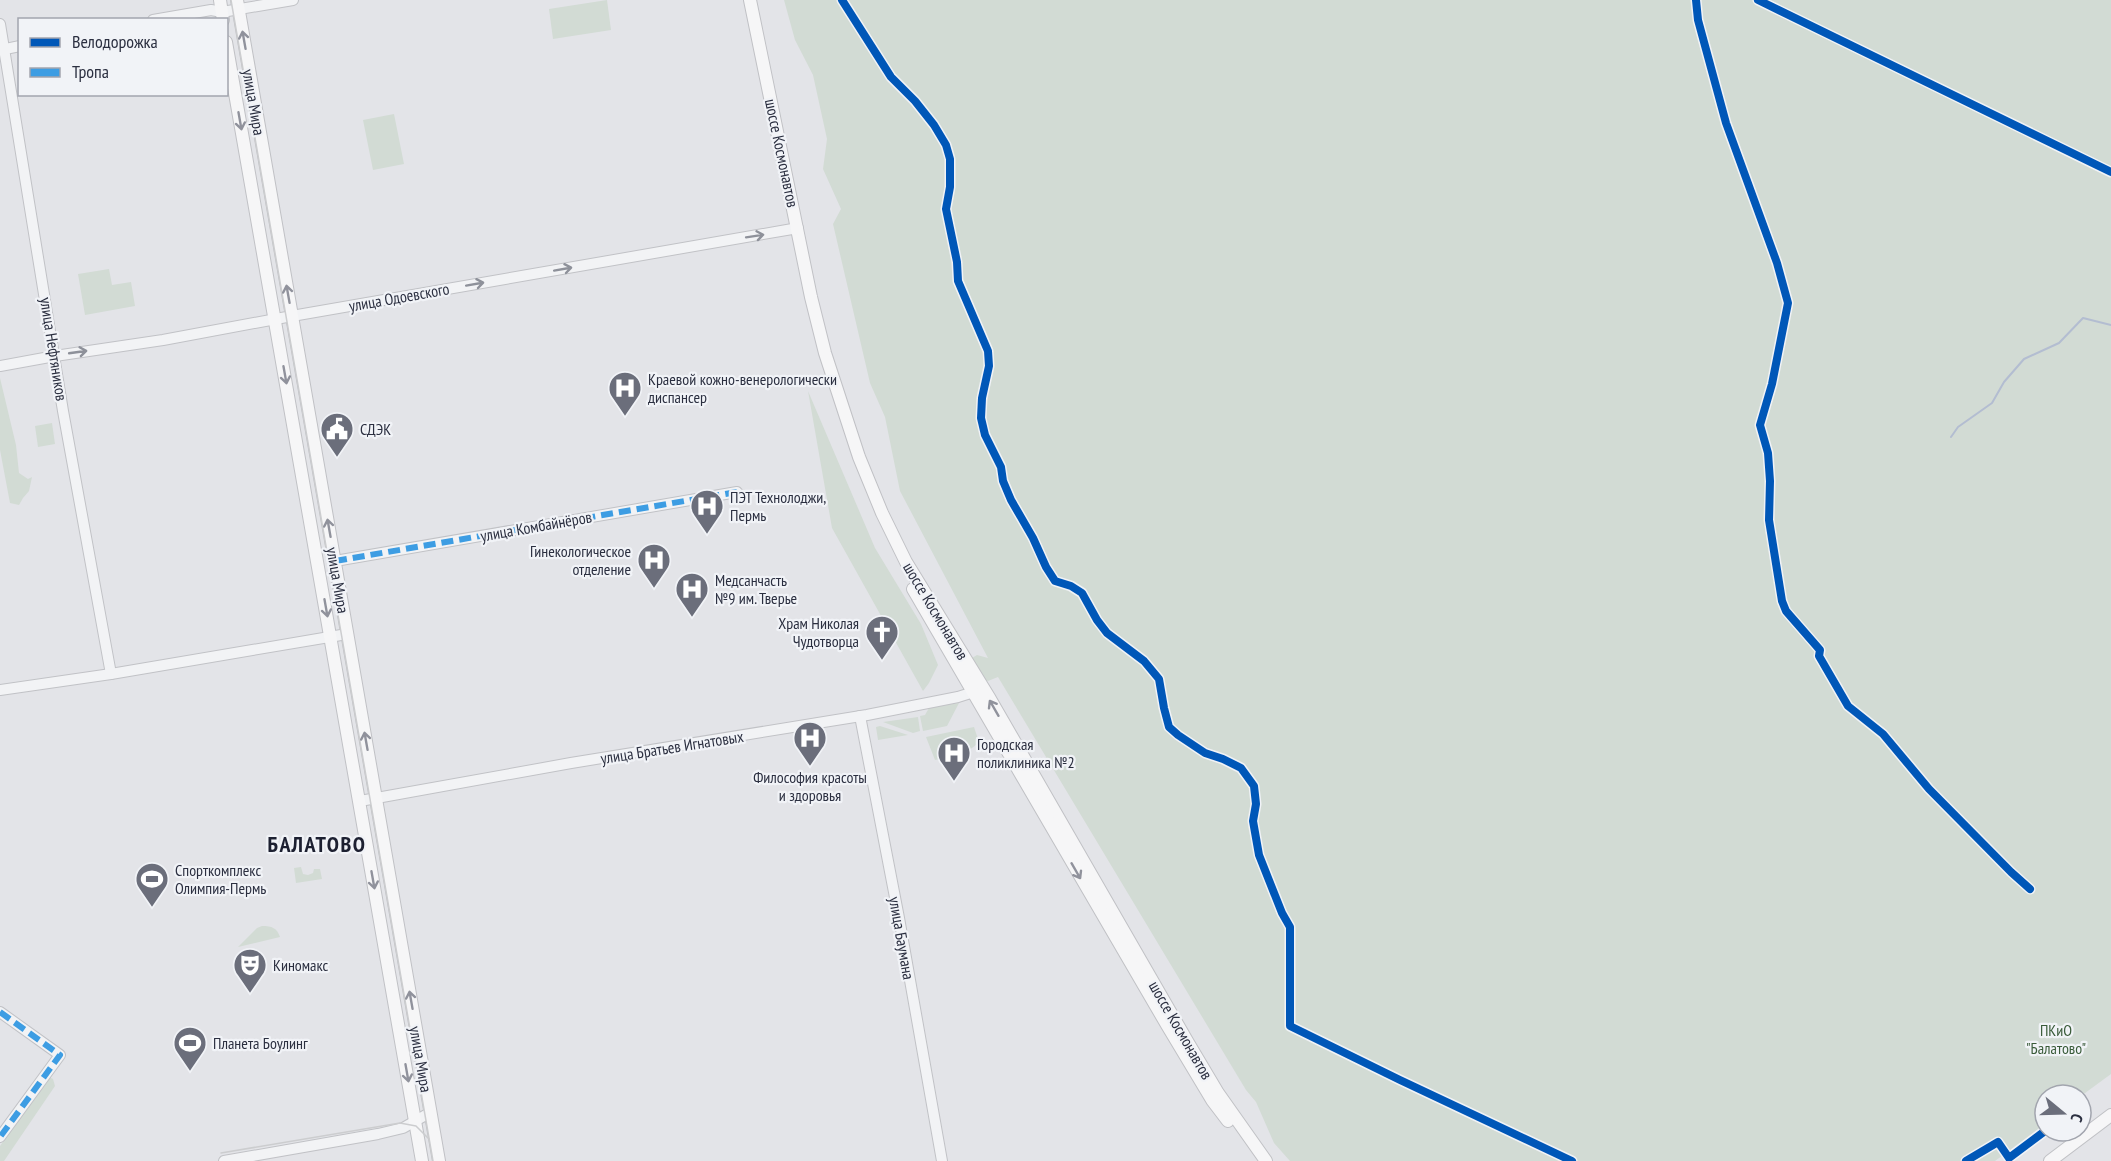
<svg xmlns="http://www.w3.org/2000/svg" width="2111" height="1161" font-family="'PT Sans Narrow',sans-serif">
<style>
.green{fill:#d2dbd4}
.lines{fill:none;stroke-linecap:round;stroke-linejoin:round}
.stream{stroke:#b3bdd1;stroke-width:2}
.minor-casing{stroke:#c1c2c6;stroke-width:12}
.major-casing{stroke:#c0c1c5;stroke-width:14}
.minor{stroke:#f2f3f5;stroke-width:10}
.major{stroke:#f6f6f7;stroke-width:12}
.tram{stroke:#cccdcf;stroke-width:1.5}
.quiet{stroke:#3d9de3;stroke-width:6;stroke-dasharray:12 6;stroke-linecap:butt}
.cycleway-casing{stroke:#f1f3f7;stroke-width:11}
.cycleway{stroke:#0057b8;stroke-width:8}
.oneway{stroke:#90929c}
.oneway2{stroke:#8e919a}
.labels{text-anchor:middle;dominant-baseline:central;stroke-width:4.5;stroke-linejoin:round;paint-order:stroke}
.street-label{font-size:16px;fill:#2b2f40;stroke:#f1f3f7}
.poi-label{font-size:16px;fill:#2b2f40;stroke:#f1f3f7;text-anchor:start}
.park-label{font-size:16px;fill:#395b39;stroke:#f1f3f7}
.district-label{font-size:22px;font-weight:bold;letter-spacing:1.5px;fill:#1d2031;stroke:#f1f3f7}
</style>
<rect width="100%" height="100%" fill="#e3e4e8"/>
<!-- green -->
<g class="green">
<polygon points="607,0 611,30 553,39 549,9"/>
<polygon points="784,0 2111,0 2111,1074 2081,1096 2045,1095 2045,1124 1995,1161 1290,1161 1274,1143 1256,1102 1246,1090 998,677 988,681 985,680 972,658 977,655 988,658 900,491 885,417 870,383 833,224 841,209 823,169 827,139 813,75 795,40"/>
<polygon points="394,114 404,164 373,170 363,120"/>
<polygon points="109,269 112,285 131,282 135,306 85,315 78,274"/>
<polygon points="0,378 16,445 19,473 28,479 32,477 29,491 23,498 19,505 10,503 0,450"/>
<polygon points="808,391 875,548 921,624 938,665 929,683 923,691 832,528"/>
<polygon points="52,423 55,444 38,447 35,426"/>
<polygon points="959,703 947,726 923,731 920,716 925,715 929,708"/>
<polygon points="918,717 920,731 913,733 883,722"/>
<polygon points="880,726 908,735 878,740 876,727"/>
<path d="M 974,727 L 979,742 C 967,755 952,756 935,760 L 926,737 Z"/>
<polygon points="301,867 303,874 308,875 313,873 314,869 320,869 322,879 296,883 294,868"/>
<path d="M 262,926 C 272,926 277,928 280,937 L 238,947 L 257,928 Z"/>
<polygon points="49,1077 53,1079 55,1086 4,1161 0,1161 0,1146"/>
</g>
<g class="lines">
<!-- stream -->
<polyline class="stream" points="1951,437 1958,427 1992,403 2004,382 2024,359 2059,343 2083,318 2111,325"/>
<!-- minor casing -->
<g class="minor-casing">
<g id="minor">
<polyline points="153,20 211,10 222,12 293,0"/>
<polyline points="0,24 63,411 111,674"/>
<polyline points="0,50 20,46"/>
<polyline points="0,366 55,356 163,340 292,316 798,228"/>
<polyline points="335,561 737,492"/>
<polyline points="0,690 111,674 347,634"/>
<polyline points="860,716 899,918 942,1161"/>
<polyline points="360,801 571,763 867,715 958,697 980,690"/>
<polyline points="0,1012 60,1055 0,1137"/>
<polyline points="224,1161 378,1134 403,1128 431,1112"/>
</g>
</g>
<!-- major casing -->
<g class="major-casing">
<g id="major">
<polyline points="220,0 223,20"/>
<polyline points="237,0 439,1161"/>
<polyline points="750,0 811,297 825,353 859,457 882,513 906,562 990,699 1187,1041 1218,1093 1266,1161"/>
<polyline points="226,42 422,1161"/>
<polyline points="913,589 1167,1025 1212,1100 1228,1121"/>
<polyline points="2050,1161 2111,1115"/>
</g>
</g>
<!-- minor -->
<use href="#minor" class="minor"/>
<!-- major -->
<use href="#major" class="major"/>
<!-- tram -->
<g class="tram">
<polyline points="231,0 433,1161"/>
<polyline points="221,1153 400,1123 416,1126 429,1139"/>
</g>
<!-- quiet -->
<g class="quiet">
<polyline points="335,561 737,492"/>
<polyline points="0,1012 60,1055 0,1137"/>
</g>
<!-- cycleway casing -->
<g class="cycleway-casing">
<g id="cycleway">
<polyline points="842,0 891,77 915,101 934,125 946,145 950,159 950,187 946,209 957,262 958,281 988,351 989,366 982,398 981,418 985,435 1001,467 1003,481 1011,500 1033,538 1046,567 1055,581 1071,586 1082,593 1097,620 1107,633 1144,661 1159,679 1164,708 1169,727 1178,735 1205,753 1223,759 1241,768 1254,786 1256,804 1253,821 1259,855 1282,913 1290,927 1290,1026 1400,1080 1572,1161"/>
<polyline points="1696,0 1698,20 1726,123 1777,263 1788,303 1772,384 1760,425 1768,453 1770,481 1769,520 1782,601 1786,611 1820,650 1819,656 1848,706 1883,734 1929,789 2011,872 2030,889"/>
<polyline points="1758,0 2111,172"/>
<polyline points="1966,1161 1998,1142 2009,1158 2045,1131"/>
</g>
</g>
<!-- cycleway -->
<use href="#cycleway" class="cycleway"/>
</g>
<!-- one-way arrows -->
<defs><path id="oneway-shaft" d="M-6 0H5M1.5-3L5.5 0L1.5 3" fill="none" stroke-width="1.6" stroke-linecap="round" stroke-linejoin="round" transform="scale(1.5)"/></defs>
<g class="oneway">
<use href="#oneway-shaft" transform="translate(244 40) rotate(-100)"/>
<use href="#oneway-shaft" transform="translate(240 121) rotate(80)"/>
<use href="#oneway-shaft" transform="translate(288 294) rotate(-100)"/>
<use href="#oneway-shaft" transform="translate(285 375) rotate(80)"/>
<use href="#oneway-shaft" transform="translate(329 528) rotate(-100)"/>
<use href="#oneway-shaft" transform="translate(326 608) rotate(80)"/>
<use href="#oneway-shaft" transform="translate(994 708) rotate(-120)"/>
<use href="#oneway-shaft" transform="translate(366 741) rotate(-100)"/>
<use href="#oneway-shaft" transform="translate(1076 871) rotate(60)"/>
<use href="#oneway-shaft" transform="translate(373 880) rotate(80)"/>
<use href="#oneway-shaft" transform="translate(411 1000) rotate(-100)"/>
<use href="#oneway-shaft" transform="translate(407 1073) rotate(80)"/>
</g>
<g class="oneway2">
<use href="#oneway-shaft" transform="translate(755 236) rotate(-9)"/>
<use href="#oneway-shaft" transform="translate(563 269) rotate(-10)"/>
<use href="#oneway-shaft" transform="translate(475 284) rotate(-10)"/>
<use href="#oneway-shaft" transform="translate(78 352) rotate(-8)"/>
</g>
<!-- icons -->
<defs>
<g id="hospital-pin" transform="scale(1.725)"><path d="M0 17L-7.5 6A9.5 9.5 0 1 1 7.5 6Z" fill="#6b6e7b" stroke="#f1f3f7"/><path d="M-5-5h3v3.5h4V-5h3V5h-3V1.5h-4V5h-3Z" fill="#fff"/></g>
<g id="civic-pin" transform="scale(1.725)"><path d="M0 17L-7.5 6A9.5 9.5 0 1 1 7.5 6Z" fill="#6b6e7b" stroke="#f1f3f7"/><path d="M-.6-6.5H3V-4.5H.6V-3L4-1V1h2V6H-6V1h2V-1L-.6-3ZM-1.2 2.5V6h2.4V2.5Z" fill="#fff"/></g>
<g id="church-pin" transform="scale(1.725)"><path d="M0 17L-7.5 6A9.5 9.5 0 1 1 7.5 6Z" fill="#6b6e7b" stroke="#f1f3f7"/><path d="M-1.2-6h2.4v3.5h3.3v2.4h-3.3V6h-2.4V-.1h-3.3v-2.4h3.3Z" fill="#fff"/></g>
<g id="stadium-pin" transform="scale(1.725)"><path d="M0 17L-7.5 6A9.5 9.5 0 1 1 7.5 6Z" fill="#6b6e7b" stroke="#f1f3f7"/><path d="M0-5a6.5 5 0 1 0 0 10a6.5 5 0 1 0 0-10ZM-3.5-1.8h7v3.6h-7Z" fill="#fff"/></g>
<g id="theatre-pin" transform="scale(1.725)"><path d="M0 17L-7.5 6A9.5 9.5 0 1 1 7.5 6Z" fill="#6b6e7b" stroke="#f1f3f7"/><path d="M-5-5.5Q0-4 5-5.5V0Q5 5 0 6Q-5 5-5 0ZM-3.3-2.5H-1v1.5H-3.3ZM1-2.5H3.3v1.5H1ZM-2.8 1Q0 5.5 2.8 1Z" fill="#fff"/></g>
</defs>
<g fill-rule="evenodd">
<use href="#hospital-pin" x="625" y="388"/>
<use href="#civic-pin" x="337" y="429"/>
<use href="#hospital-pin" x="707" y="506"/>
<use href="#hospital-pin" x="654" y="560"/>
<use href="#hospital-pin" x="692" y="589"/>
<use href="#church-pin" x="882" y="632"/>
<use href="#hospital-pin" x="810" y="738"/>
<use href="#hospital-pin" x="954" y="753"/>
<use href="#stadium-pin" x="152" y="879"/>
<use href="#theatre-pin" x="250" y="965"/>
<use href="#stadium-pin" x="190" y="1043"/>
</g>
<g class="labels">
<!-- street labels -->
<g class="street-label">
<text transform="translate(254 102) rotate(80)">улица Мира</text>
<text transform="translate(782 153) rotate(78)">шоссе Космонавтов</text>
<text transform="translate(399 297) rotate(-10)">улица Одоевского</text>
<text transform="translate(54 349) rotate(81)">улица Нефтяников</text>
<text transform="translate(536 526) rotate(-10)">улица Комбайнёров</text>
<text transform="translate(338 580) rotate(80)">улица Мира</text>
<text transform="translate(936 611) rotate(59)">шоссе Космонавтов</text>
<text transform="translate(672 747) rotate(-9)">улица Братьев Игнатовых</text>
<text transform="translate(902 938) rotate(80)">улица Баумана</text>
<text transform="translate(1181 1030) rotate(60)">шоссе Космонавтов</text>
<text transform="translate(421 1059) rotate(80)">улица Мира</text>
</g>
<!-- poi labels -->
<g class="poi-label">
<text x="648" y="379">Краевой кожно-венерологически<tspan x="648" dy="18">диспансер</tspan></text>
<text x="360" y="429">СДЭК</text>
<text x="730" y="497">ПЭТ Технолоджи,<tspan x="730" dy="18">Пермь</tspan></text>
<text x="631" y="551" text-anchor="end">Гинекологическое<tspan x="631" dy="18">отделение</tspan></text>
<text x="715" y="580">Медсанчасть<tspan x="715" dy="18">№9 им. Тверье</tspan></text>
<text x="859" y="623" text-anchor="end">Храм Николая<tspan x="859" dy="18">Чудотворца</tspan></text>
<text x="977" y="744">Городская<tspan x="977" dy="18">поликлиника №2</tspan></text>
<text x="810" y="777" text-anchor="middle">Философия красоты<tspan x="810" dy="18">и здоровья</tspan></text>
<text x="175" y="870">Спорткомплекс<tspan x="175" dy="18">Олимпия-Пермь</tspan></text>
<text x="273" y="965">Киномакс</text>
<text x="213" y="1043">Планета Боулинг</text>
</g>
<!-- park labels -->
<g class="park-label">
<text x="2056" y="1030">ПКиО<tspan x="2056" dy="18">"Балатово"</tspan></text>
</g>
<!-- district labels -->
<g class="district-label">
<text x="317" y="844">БАЛАТОВО</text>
</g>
</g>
<!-- legend -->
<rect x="18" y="18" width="210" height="78" fill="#f1f3f7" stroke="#a2a5ae" stroke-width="1.5"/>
<rect x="30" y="38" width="30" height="9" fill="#0057b8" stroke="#a2a5ae" stroke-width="1.5"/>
<text x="72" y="48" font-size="18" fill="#2b2f40">Велодорожка</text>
<rect x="30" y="68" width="30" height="9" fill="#3d9de3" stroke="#a2a5ae" stroke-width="1.5"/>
<text x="72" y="78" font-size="18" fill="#2b2f40">Тропа</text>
<!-- north arrow -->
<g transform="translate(2063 1113) rotate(109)"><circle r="28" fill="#f1f3f7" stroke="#a2a5ae" stroke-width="1.5"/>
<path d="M0-4.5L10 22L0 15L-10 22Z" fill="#6b6e7b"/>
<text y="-9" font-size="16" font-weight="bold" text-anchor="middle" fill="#2b2f40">С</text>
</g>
</svg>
